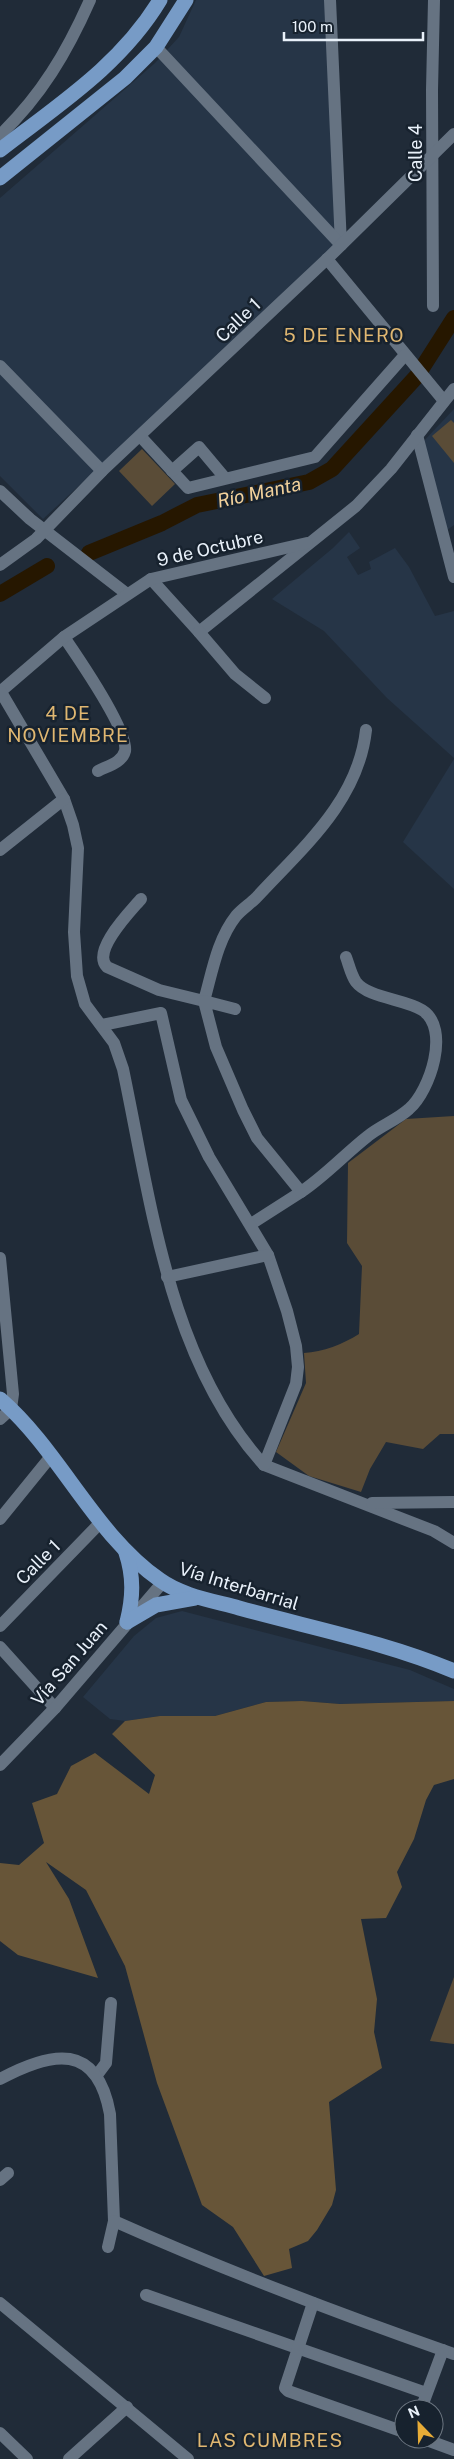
<svg xmlns="http://www.w3.org/2000/svg" width="454" height="2459" font-family="'Public Sans',sans-serif">
<style>
.built{fill:#263547}
.green{fill:#5a4c37}
.forest{fill:#675538}
.lines{fill:none;stroke-linecap:round;stroke-linejoin:round}
.river{stroke:#261700;stroke-width:16}
.minor{stroke:#667382;stroke-width:12}
.major{stroke:#779bc6;stroke-width:15}
.labels{text-anchor:middle;dominant-baseline:central;stroke-width:5;stroke-linejoin:round;paint-order:stroke}
.street-label{font-size:18px;fill:#e9f1fa;stroke:#17222e}
.neighbourhood-label{font-size:19px;letter-spacing:1px;fill:#e0b771;stroke:#17222e}
.water-label{font-size:19px;font-style:italic;fill:#f2d19b;stroke:#17222e}
</style>
<rect width="100%" height="100%" fill="#202b38"/>
<!-- built -->
<g class="built">
<polygon points="196,0 332,0 344,241 43,519 0,476 0,198 155,63 179,37"/>
<polygon points="454,409 454,525 447,530 423,442"/>
<polygon points="349,532 360,548 347,557 358,575 371,569 369,562 395,548 409,567 435,616 454,611 454,758 387,698 324,631 272,599 333,548"/>
<polygon points="454,759 454,889 403,842"/>
<polygon points="182,1611 410,1670 454,1689 454,1701 340,1704 302,1701 266,1702 215,1716 160,1716 125,1721 110,1719 83,1697 134,1636 156,1618"/>
</g>
<!-- green -->
<g class="green">
<polygon points="451,420 454,423 454,463 432,436"/>
<polygon points="142,449 175,484 152,506 119,471"/>
<path d="M 454,1116 L 454,1434 L 440,1434 L 423,1449 L 386,1442 L 370,1469 L 361,1492 L 309,1476 L 276,1452 L 306,1383 L 304,1353 C 323,1352 343,1344 359,1334 L 362,1266 L 347,1243 L 348,1163 L 406,1119 Z"/>
<polygon points="454,1977 454,2044 430,2041"/>
</g>
<!-- forest -->
<polygon class="forest" points="302,1701 340,1704 454,1701 454,1779 434,1785 426,1800 414,1839 397,1872 402,1887 386,1918 361,1919 377,1999 374,2032 382,2068 329,2102 336,2190 332,2205 317,2230 308,2241 289,2249 292,2268 264,2276 233,2227 202,2205 157,2083 125,1966 86,1890 46,1862 69,1899 98,1978 18,1955 0,1941 0,1863 19,1865 44,1843 32,1803 57,1794 71,1766 95,1753 149,1794 155,1775 112,1734 125,1721 160,1716 215,1716 266,1702"/>
<g class="lines">
<!-- river -->
<g class="river">
<polyline points="89,553 162,523 197,505 309,482 332,469 417,376 454,318"/>
<polyline points="0,594 47,566"/>
</g>
<!-- minor -->
<g class="minor">
<polyline points="330,0 341,245"/>
<polyline points="156,47 341,245"/>
<path d="M 0,135 C 41,96 67,52 90,0"/>
<polyline points="327,259 444,401"/>
<polyline points="433,306 432,90 434,0"/>
<polyline points="0,366 102,471"/>
<polyline points="417,435 454,577"/>
<polyline points="140,436 188,488 315,457 405,355"/>
<polyline points="172,471 199,447 225,478"/>
<polyline points="0,491 30,519 127,594"/>
<polyline points="0,565 36,539 102,471 327,259 454,134"/>
<polyline points="151,579 199,632 356,506 391,469 454,389"/>
<polyline points="199,632 235,674 265,698"/>
<path d="M 64,637 C 77,656 129,731 125,751 C 122,763 107,766 98,771"/>
<polyline points="0,692 64,637 151,579 307,543"/>
<path d="M 1,692 L 64,799 L 73,825 L 78,848 L 74,932 L 77,976 L 85,1004 L 114,1043 L 123,1069 C 151,1202 169,1361 264,1465 L 434,1531 L 454,1543"/>
<polyline points="0,850 64,799"/>
<path d="M 141,899 C 130,912 91,951 107,967 L 159,990 L 204,1001 C 212,973 217,940 236,916 C 242,909 250,904 256,898 C 302,848 358,802 366,730"/>
<polyline points="235,1009 204,1001 216,1047 243,1110 257,1138 301,1192 251,1224"/>
<polyline points="102,1025 161,1013 181,1100 209,1157 268,1255 287,1311 296,1346 298,1367 296,1384 264,1465"/>
<path d="M 301,1192 C 325,1176 345,1154 368,1136 C 380,1126 397,1120 409,1109 C 430,1091 451,1028 422,1010 C 405,999 368,998 356,982 C 351,975 349,965 346,957"/>
<polyline points="0,1258 13,1394 11,1409 0,1419"/>
<polyline points="167,1277 268,1255"/>
<polyline points="372,1503 454,1502"/>
<polyline points="0,1519 52,1455"/>
<polyline points="0,1626 101,1522"/>
<polyline points="0,1647 55,1708"/>
<polyline points="0,1765 55,1708 163,1582"/>
<polyline points="97,2075 106,2063 111,2003"/>
<path d="M 0,2079 C 52,2051 97,2042 110,2114 L 114,2221"/>
<polyline points="0,2180 8,2173"/>
<path d="M 108,2247 L 114,2221 C 226,2271 339,2314 454,2354"/>
<polyline points="146,2295 426,2393"/>
<polyline points="0,2303 188,2459"/>
<polyline points="313,2303 285,2388 288,2391 404,2432"/>
<polyline points="421,2409 443,2350"/>
<polyline points="0,2433 27,2459"/>
<polyline points="424,2439 454,2450"/>
<polyline points="69,2459 127,2407"/>
</g>
<!-- major -->
<g class="major">
<path d="M 0,150 C 58,105 121,65 160,0"/>
<polyline points="0,178 125,78 156,47 186,0"/>
<path d="M 0,1399 C 61,1452 93,1533 160,1580 C 182,1596 214,1601 239,1608 C 311,1628 385,1642 454,1671"/>
<path d="M 126,1553 C 134,1577 133,1598 127,1622"/>
<polyline points="127,1622 156,1605 195,1598"/>
</g>
</g>
<g class="labels">
<!-- street labels -->
<g class="street-label">
<text transform="translate(415 153) rotate(-90)">Calle 4</text>
<text transform="translate(238 320) rotate(-44)">Calle 1</text>
<text transform="translate(210 548) rotate(-13)">9 de Octubre</text>
<text transform="translate(38 1562) rotate(-45)">Calle 1</text>
<text transform="translate(239 1586) rotate(17)">Vía Interbarrial</text>
<text transform="translate(69 1663) rotate(-49)">Vía San Juan</text>
</g>
<!-- neighbourhood labels -->
<g class="neighbourhood-label">
<text x="344" y="335">5 DE ENERO</text>
<text x="68" y="713">4 DE<tspan x="68" dy="22">NOVIEMBRE</tspan></text>
<text x="270" y="2440">LAS CUMBRES</text>
</g>
<!-- water labels -->
<g class="water-label">
<text transform="translate(259 492) rotate(-12)">Río Manta</text>
</g>
</g>
<!-- north arrow -->
<g transform="translate(419 2424) rotate(337)"><circle r="24" fill="#17222e" stroke="#6b7580"/>
<path d="M0-4L9 19L0 12L-9 19Z" fill="#e7ac37"/>
<text y="-8" font-size="14" font-weight="bold" text-anchor="middle" fill="#e9f1fa">N</text>
</g>
<!-- scale -->
<path d="M284 32v8h139v-8" fill="none" stroke="#e9f1fa" stroke-width="2.5"/>
<text x="292" y="32" font-size="15" fill="#e9f1fa" stroke="#17222e" stroke-width="4" paint-order="stroke">100 m</text>
</svg>
